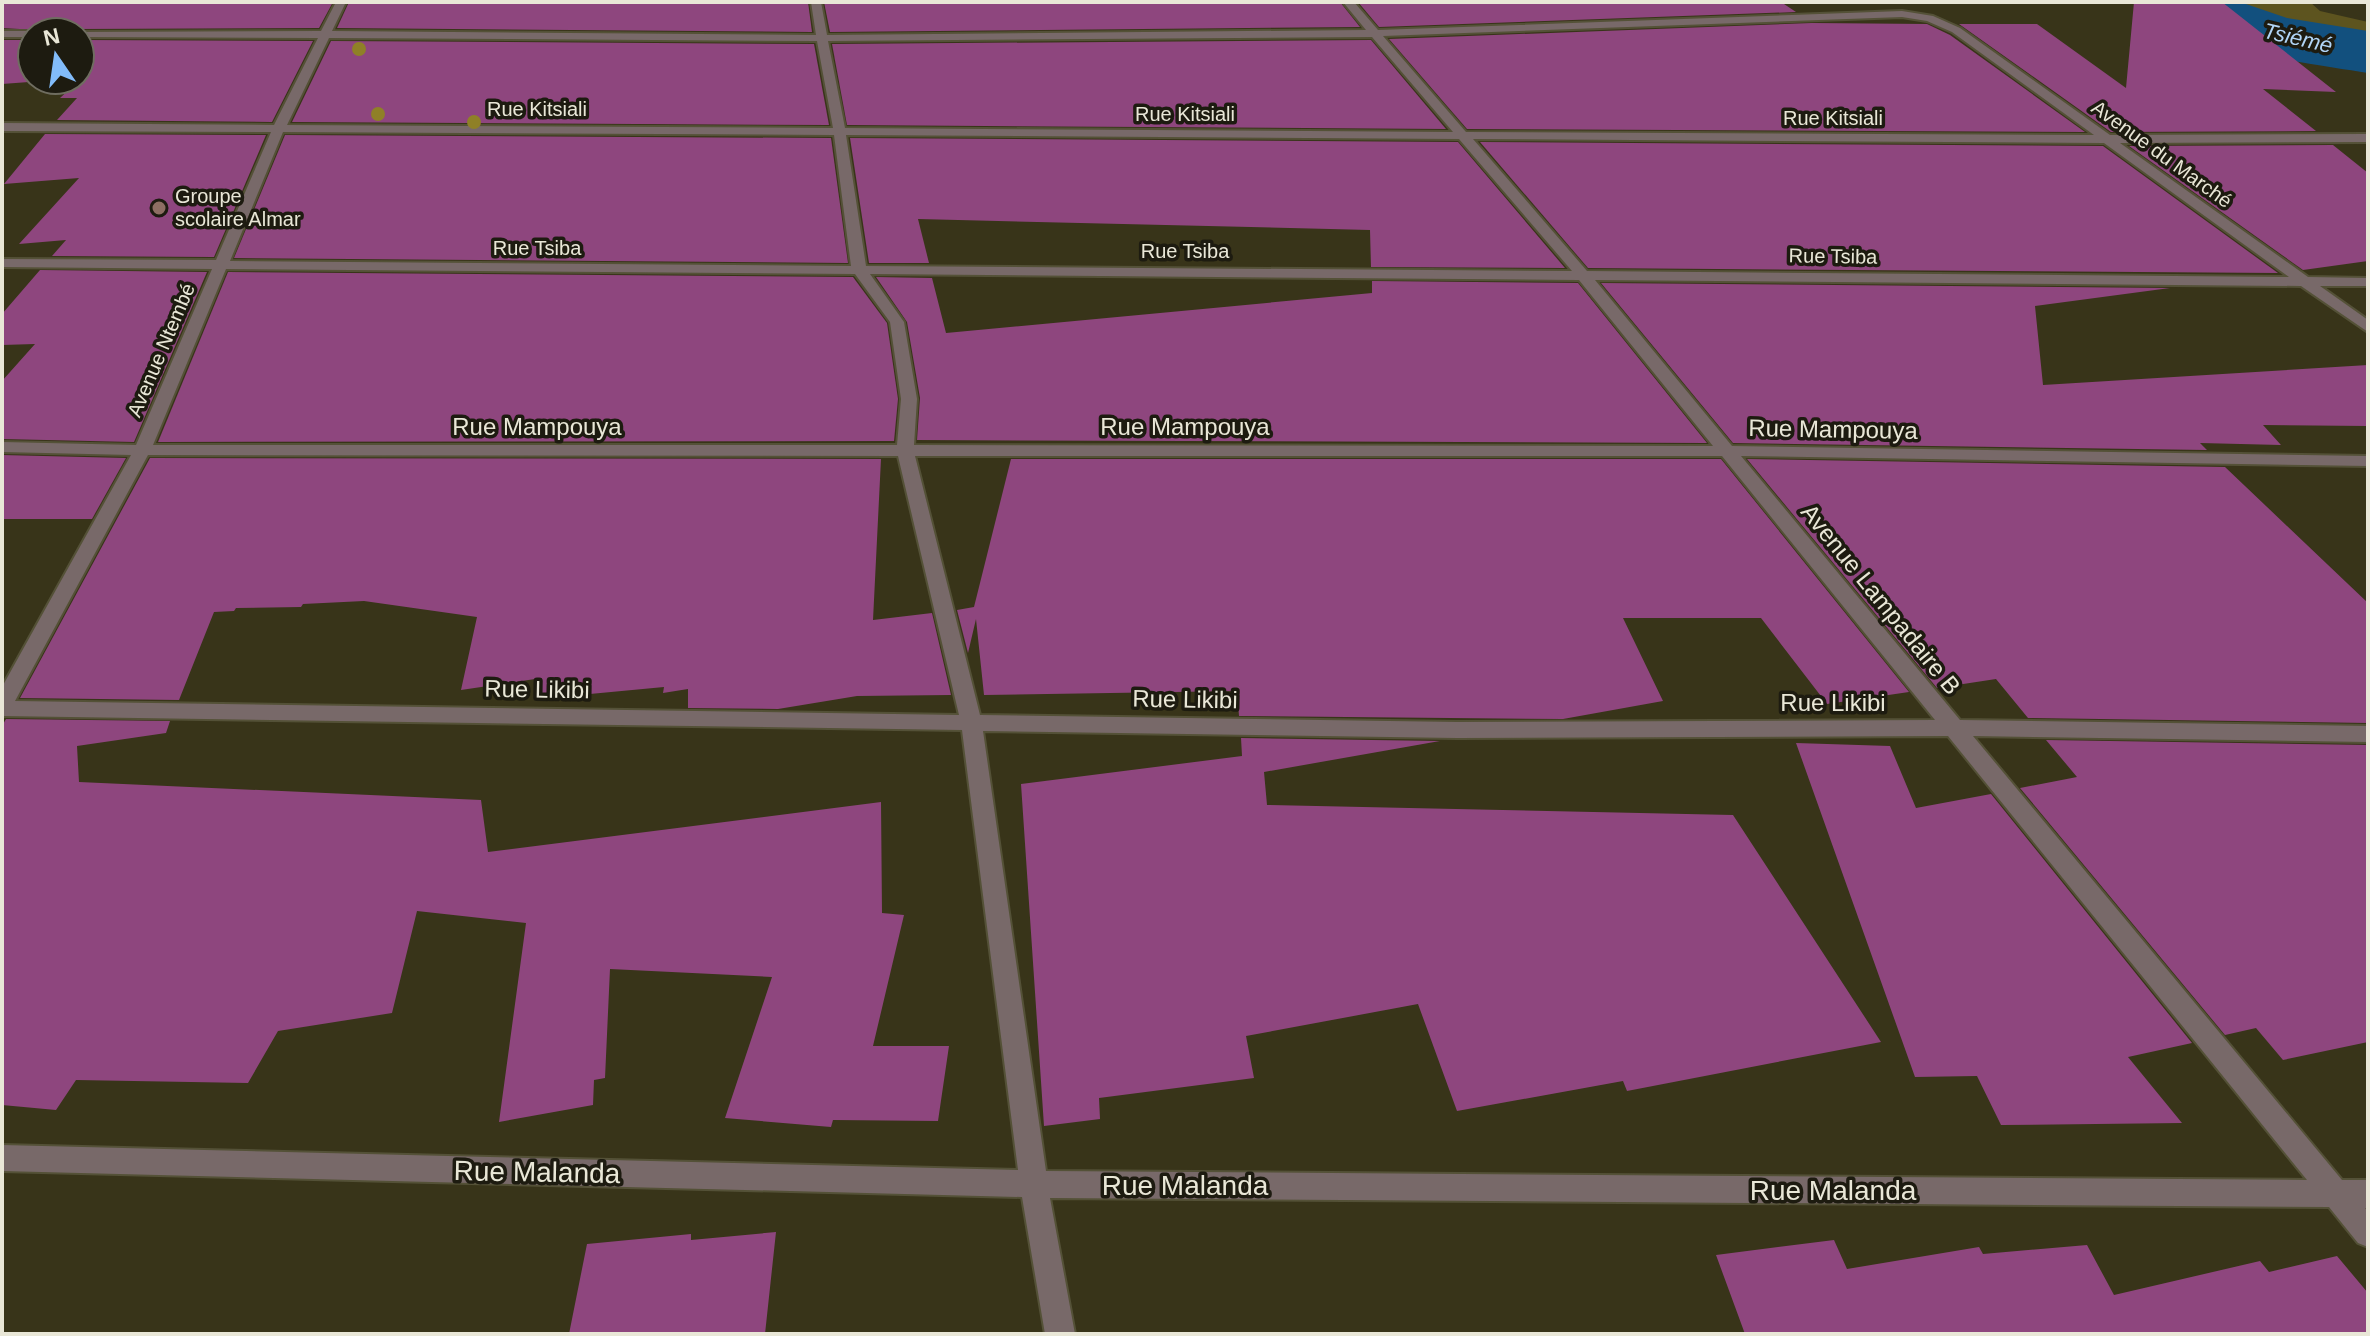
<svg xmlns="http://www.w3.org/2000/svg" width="2370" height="1336" font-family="Helvetica,sans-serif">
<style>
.green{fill:#5d541f}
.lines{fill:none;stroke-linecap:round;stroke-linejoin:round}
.river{fill:#12507e;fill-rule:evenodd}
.building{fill:#8e467e}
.minor-casing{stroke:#545137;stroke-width:4}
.minor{fill:#786969;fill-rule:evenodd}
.tree{fill:#8f8027}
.education-dot{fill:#8d6e63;stroke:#1d1b10;stroke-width:3}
.labels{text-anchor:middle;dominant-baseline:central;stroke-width:7;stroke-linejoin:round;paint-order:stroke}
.far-street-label{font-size:20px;fill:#e9e7d7;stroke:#1d1b10}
.far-poi-label{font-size:20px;fill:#e9e7d7;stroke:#1d1b10;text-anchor:start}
.far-water-label{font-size:22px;font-style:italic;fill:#b1d5f6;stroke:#1d1b10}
.street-label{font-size:24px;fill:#e9e7d7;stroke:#1d1b10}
.near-street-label{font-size:28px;fill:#e9e7d7;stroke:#1d1b10}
</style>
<rect width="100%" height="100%" fill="#383419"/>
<!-- green -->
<polygon class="green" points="2142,2 2310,2 2320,11 2368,22 2368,69 2287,55"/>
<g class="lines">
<!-- river -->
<path class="river" d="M 2150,2 L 2240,2 L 2287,18 L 2368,31 L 2368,73 C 2313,64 2182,49 2150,2 Z"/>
</g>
<!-- building -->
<g class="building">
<polygon points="2,2 333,2 319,28 76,29 73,32 2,28"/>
<polygon points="349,2 808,2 812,32 337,28"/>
<polygon points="824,2 1340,2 1360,27 830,32"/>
<polygon points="1358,2 1781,2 1796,12 1379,27"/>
<polygon points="2134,2 2222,2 2336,92 2263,89 2316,131 2111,132 1959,24 2037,24 2126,88"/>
<polygon points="1812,23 1927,24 1950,35 2085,132 1467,129 1389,39"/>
<polygon points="2,40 32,40 32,80 56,80 2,84"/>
<polygon points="80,40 313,41 272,122 57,120 77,98 60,98 82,78 80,78"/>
<polygon points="1371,40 1446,129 847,125 832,44"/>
<polygon points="331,41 814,44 829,125 292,122"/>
<polygon points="45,134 266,135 214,257 52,256 66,240 19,244 79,178 4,184"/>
<polygon points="285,135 831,138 848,263 234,258"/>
<polygon points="850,138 1458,142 1565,268 1371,267 1370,230 918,219 929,263 869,263"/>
<polygon points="1480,142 2103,146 2278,273 1588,268"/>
<polygon points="2333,145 2368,173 2368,261 2303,270 2129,146"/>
<polygon points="40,270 207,272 134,442 2,439 2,381 35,344 2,345 2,314"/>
<polygon points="228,272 853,277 887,323 898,399 894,441 158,442"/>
<polygon points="876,277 932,278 946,333 1372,293 1372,281 1578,283 1707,443 917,440 920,398 907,322"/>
<polygon points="1601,283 2170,288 2035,306 2043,385 2368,365 2368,426 2263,425 2281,445 2200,443 2207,450 1733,443"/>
<polygon points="2,455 126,458 92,519 2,519"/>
<polygon points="150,458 881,459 873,620 932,613 951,695 857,696 778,709 688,708 688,689 663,693 664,687 537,699 542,678 461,690 477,617 364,601 303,604 301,607 236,608 234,611 214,612 179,700 20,698"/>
<polygon points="1011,459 1721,459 1909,692 1827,704 1761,618 1623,618 1663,701 1563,719 1239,716 1237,691 984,695 976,619 968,653 957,610 974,607"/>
<polygon points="1747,459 2225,467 2368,603 2368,723 2028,718 1996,679 1937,688"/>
<polygon points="6,719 170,721 166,733 77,746 79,782 481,800 488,852 881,802 882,913 904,915 873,1046 949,1046 938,1121 833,1120 831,1127 725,1118 772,977 610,969 605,1078 594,1080 593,1105 499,1122 526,923 417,911 392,1013 278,1031 248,1083 76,1080 56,1110 2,1105 2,726"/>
<polygon points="1241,738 1440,741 1264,772 1267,805 1733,815 1881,1042 1627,1091 1623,1081 1457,1111 1418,1004 1246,1036 1254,1078 1099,1098 1100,1119 1044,1126 1021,784 1242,756"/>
<polygon points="2046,740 2368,745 2368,1042 2283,1060 2256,1028 2225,1035 2020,788 2077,777"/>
<polygon points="1796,743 1890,746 1916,808 1991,794 2192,1043 2128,1057 2182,1123 2001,1125 1977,1076 1915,1077"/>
<polygon points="776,1232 765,1334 569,1334 587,1244 691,1234 691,1240"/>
<polygon points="1834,1240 1847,1269 1979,1247 1983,1254 2087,1245 2114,1295 2260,1261 2269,1272 2337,1256 2368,1293 2368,1334 1745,1334 1716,1255"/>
</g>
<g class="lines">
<!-- minor casing -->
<g class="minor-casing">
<g id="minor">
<path d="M 336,2 L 346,2 L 332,31 L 816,35 L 811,2 L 821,2 L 827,35 L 1366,30 L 1343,2 L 1354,2 L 1378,30 L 1902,11 L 1933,16 L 1960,28 L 2110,135 L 2368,134 L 2368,142 L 2120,143 L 2308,277 L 2368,278 L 2368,286 L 2320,286 L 2368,320 L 2368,332 L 2301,286 L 1595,280 L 1732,446 L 2368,456 L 2368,466 L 1741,456 L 1960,720 L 2368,726 L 2368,742 L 1973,736 L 2342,1180 L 2368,1180 L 2368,1208 L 2365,1208 L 2368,1211 L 2368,1247 L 2358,1243 L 2329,1207 L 1050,1198 L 1075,1334 L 1045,1334 L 1022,1197 L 2,1171 L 2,1145 L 1018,1170 L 962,730 L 2,716 L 2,687 L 131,455 L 2,452 L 2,442 L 136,445 L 212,269 L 2,267 L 2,259 L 216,260 L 271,132 L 2,131 L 2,123 L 274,125 L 318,38 L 80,37 L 80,32 L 76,32 L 321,31 ZM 1902,17 L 1927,21 L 1952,32 L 2094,135 L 1466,132 L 1383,36 ZM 1372,37 L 1453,132 L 845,128 L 828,41 ZM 329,38 L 817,41 L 833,128 L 287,125 ZM 283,132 L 834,135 L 851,266 L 230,261 ZM 846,135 L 1459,139 L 1572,271 L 866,266 ZM 1473,139 L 2104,143 L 2289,277 L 1587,271 ZM 226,269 L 855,274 L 890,322 L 901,399 L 897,445 L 153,445 ZM 870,274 L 1579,280 L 1713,446 L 914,445 L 917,399 L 904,322 ZM 148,455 L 898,456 L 959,715 L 15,701 ZM 915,456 L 1722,456 L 1935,720 L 1457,722 L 980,715 ZM 983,731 L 1457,738 L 1948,736 L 2307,1180 L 1046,1171 Z"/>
<polygon points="2,31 32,31 36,32 32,32 32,37 2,37"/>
</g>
</g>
<!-- minor -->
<use href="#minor" class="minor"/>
</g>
<!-- trees -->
<g class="tree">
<circle cx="359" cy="49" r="7"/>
<circle cx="378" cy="114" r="7"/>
<circle cx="474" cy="122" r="7"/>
</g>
<!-- markers -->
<circle class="education-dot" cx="159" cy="208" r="8"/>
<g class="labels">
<!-- far-street labels -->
<g class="far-street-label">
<text x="537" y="109">Rue Kitsiali</text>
<text x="1185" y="114">Rue Kitsiali</text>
<text x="1833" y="118">Rue Kitsiali</text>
<text transform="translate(2162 154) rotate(36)">Avenue du Marché</text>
<text x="537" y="248">Rue Tsiba</text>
<text x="1185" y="251">Rue Tsiba</text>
<text transform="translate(1833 256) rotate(1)">Rue Tsiba</text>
<text transform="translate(161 350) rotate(-67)">Avenue Ntembé</text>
</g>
<!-- far-poi labels -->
<g class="far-poi-label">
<text x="175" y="196">Groupe<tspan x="175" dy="23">scolaire Almar</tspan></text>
</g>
<!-- far-water labels -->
<g class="far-water-label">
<text transform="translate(2298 38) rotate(13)">Tsiémé</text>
</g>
<!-- street labels -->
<g class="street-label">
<text x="537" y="426">Rue Mampouya</text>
<text x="1185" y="426">Rue Mampouya</text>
<text transform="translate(1833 429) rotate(1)">Rue Mampouya</text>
<text transform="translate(1881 599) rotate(51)">Avenue Lampadaire B</text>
<text transform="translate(537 689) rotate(1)">Rue Likibi</text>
<text transform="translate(1185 699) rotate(1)">Rue Likibi</text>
<text x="1833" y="702">Rue Likibi</text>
</g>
<!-- near-street labels -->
<g class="near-street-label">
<text transform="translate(537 1172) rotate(1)">Rue Malanda</text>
<text x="1185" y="1185">Rue Malanda</text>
<text x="1833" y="1190">Rue Malanda</text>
</g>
</g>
<!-- border -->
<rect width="2370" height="1336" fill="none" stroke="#e9e7d7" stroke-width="8"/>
<!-- north arrow -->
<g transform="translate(56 56) rotate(347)"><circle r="38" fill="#1d1b10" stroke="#6f6d60" stroke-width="2"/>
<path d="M0-6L14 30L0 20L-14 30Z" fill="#82bcfa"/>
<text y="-12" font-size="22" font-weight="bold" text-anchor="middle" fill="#e9e7d7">N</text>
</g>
</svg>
